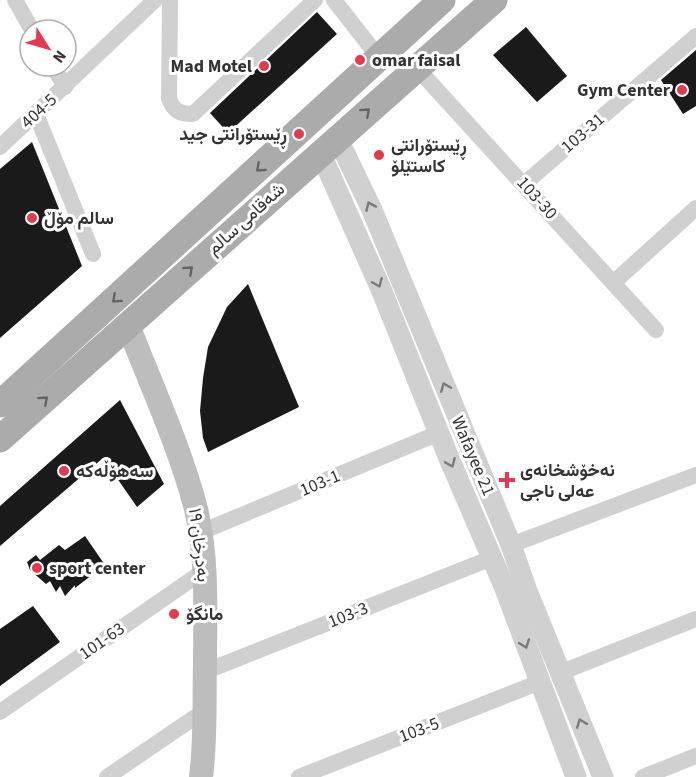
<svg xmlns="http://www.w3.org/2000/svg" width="696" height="777" font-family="'Source Sans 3',Vazirmatn,sans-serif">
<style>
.building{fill:#1a1a1a}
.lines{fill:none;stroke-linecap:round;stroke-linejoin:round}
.minor{stroke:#d0d0d0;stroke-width:16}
.tertiary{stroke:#d0d0d0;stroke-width:21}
.secondary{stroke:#bdbdbd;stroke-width:24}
.primary{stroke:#ababab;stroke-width:27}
.oneway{stroke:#636363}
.oneway2{stroke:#7a7a7a}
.poi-dot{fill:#e6394f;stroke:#fff;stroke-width:2}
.labels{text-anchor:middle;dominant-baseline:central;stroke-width:6;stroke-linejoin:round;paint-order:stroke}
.poi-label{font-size:18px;font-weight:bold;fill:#333;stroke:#fff;text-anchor:start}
.street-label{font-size:18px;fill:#333;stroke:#fff}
</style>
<rect width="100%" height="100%" fill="#fff"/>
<!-- building -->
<g class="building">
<polygon points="317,12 337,34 228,133 210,113"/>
<polygon points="526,27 567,76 537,102 493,55"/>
<polygon points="696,50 696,106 683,114 661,80"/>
<polygon points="32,142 82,266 0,338 0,169"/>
<polygon points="248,284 299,407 208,452 203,438 200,411 203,378 208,347 227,307"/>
<polygon points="120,400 164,484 137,507 103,458 0,546 0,506"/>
<polygon points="85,536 105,565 75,588 75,585 65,596 60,586 56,592 50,581 46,584 30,570 27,562 36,555 40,560 59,545 65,550"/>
<polygon points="33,606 60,642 0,686 0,629"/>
</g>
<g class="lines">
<!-- minor -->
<g class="minor">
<polyline points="15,0 32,30"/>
<path d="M 170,0 L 169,98 C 173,111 180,114 193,114 L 315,0"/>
<polyline points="334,0 380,59"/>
<polyline points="53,66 65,87"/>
<polyline points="416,67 656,330"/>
<polyline points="36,114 93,254"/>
<polyline points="0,147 155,0"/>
<polyline points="524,184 696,36"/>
<polyline points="613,283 696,208"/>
<polyline points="201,532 439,433"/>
<polyline points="511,545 696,475"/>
<polyline points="204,672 492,558"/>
<polyline points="562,672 696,619"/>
<polyline points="0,712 205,570"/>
<polyline points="107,777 204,711"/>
<polyline points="299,777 540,682"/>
<polyline points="643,777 696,756"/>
</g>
<!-- tertiary -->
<g class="tertiary">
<polyline points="337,137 372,210 511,545 527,591 603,777"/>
<polyline points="320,152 381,289 448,456 504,586 576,777"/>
</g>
<!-- secondary -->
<path class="secondary" d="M 128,325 C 151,385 180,447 196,509 C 208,559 205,612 205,663 C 204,701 206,739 201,777"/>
<!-- primary -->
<g class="primary">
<polyline points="0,404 442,0"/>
<polyline points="0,439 494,0"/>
</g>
</g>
<!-- one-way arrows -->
<defs><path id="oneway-chevron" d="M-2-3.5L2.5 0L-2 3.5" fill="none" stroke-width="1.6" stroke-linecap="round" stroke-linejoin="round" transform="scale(1.5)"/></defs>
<g class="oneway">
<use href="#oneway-chevron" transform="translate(366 112) rotate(-42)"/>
<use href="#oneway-chevron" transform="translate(260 168) rotate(138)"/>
<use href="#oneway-chevron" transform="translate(189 270) rotate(-42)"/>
<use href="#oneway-chevron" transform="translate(116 299) rotate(138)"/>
<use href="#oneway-chevron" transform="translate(44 400) rotate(-42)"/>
</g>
<g class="oneway2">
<use href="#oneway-chevron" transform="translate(370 206) rotate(-114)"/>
<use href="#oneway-chevron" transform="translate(378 283) rotate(67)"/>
<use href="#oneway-chevron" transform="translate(445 387) rotate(-112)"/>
<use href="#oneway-chevron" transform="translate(451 463) rotate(67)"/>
<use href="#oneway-chevron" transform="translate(525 644) rotate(70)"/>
<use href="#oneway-chevron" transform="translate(581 723) rotate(-111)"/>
</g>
<!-- markers -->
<g class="poi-dot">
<circle cx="360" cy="60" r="6"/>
<circle cx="264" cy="66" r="6"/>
<circle cx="682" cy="90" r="6"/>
<circle cx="299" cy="134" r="6"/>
<circle cx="379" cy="155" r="6"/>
<circle cx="32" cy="218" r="6"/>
<circle cx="64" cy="471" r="6"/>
<path d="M504 471h6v6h6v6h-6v6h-6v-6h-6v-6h6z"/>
<circle cx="37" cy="568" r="6"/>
<circle cx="174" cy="614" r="6"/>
</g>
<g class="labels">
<!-- poi labels -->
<g class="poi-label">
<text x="372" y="60">omar faisal</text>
<text x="252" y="66" text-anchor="end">Mad Motel</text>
<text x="670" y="90" text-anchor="end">Gym Center</text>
<text x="287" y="134" text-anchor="end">ڕێستۆرانتی جید</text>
<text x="391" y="145">ڕێستۆرانتی<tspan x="391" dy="21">کاستێلۆ</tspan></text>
<text x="44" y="218">سالم مۆڵ</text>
<text x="520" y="470">نەخۆشخانەی<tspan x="520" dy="21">عەلی ناجی</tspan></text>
<text x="76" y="471">سەهۆڵەکە</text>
<text x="49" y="568">sport center</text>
<text x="186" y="614">مانگۆ</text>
</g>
<!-- street labels -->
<g class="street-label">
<text transform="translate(39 111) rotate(-43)">404-5</text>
<text transform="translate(583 133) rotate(-41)">103-31</text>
<text transform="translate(537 198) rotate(48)">103-30</text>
<text transform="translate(246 219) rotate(-42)">شەقامی سالم</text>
<text transform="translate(473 456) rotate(67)">Wafayee 21</text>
<text transform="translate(320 483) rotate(-23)">103-1</text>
<text transform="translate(199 545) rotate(83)">بەدرخان ١٩</text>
<text transform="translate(348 615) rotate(-22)">103-3</text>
<text transform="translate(102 641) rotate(-35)">101-63</text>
<text transform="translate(419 730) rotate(-21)">103-5</text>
</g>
</g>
<!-- north arrow -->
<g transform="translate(48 48) rotate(127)"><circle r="28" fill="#ffffff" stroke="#adadad" stroke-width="1.5"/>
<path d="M0-4.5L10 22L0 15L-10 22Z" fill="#e6394f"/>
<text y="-9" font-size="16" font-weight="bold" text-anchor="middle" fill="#333333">N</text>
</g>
</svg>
